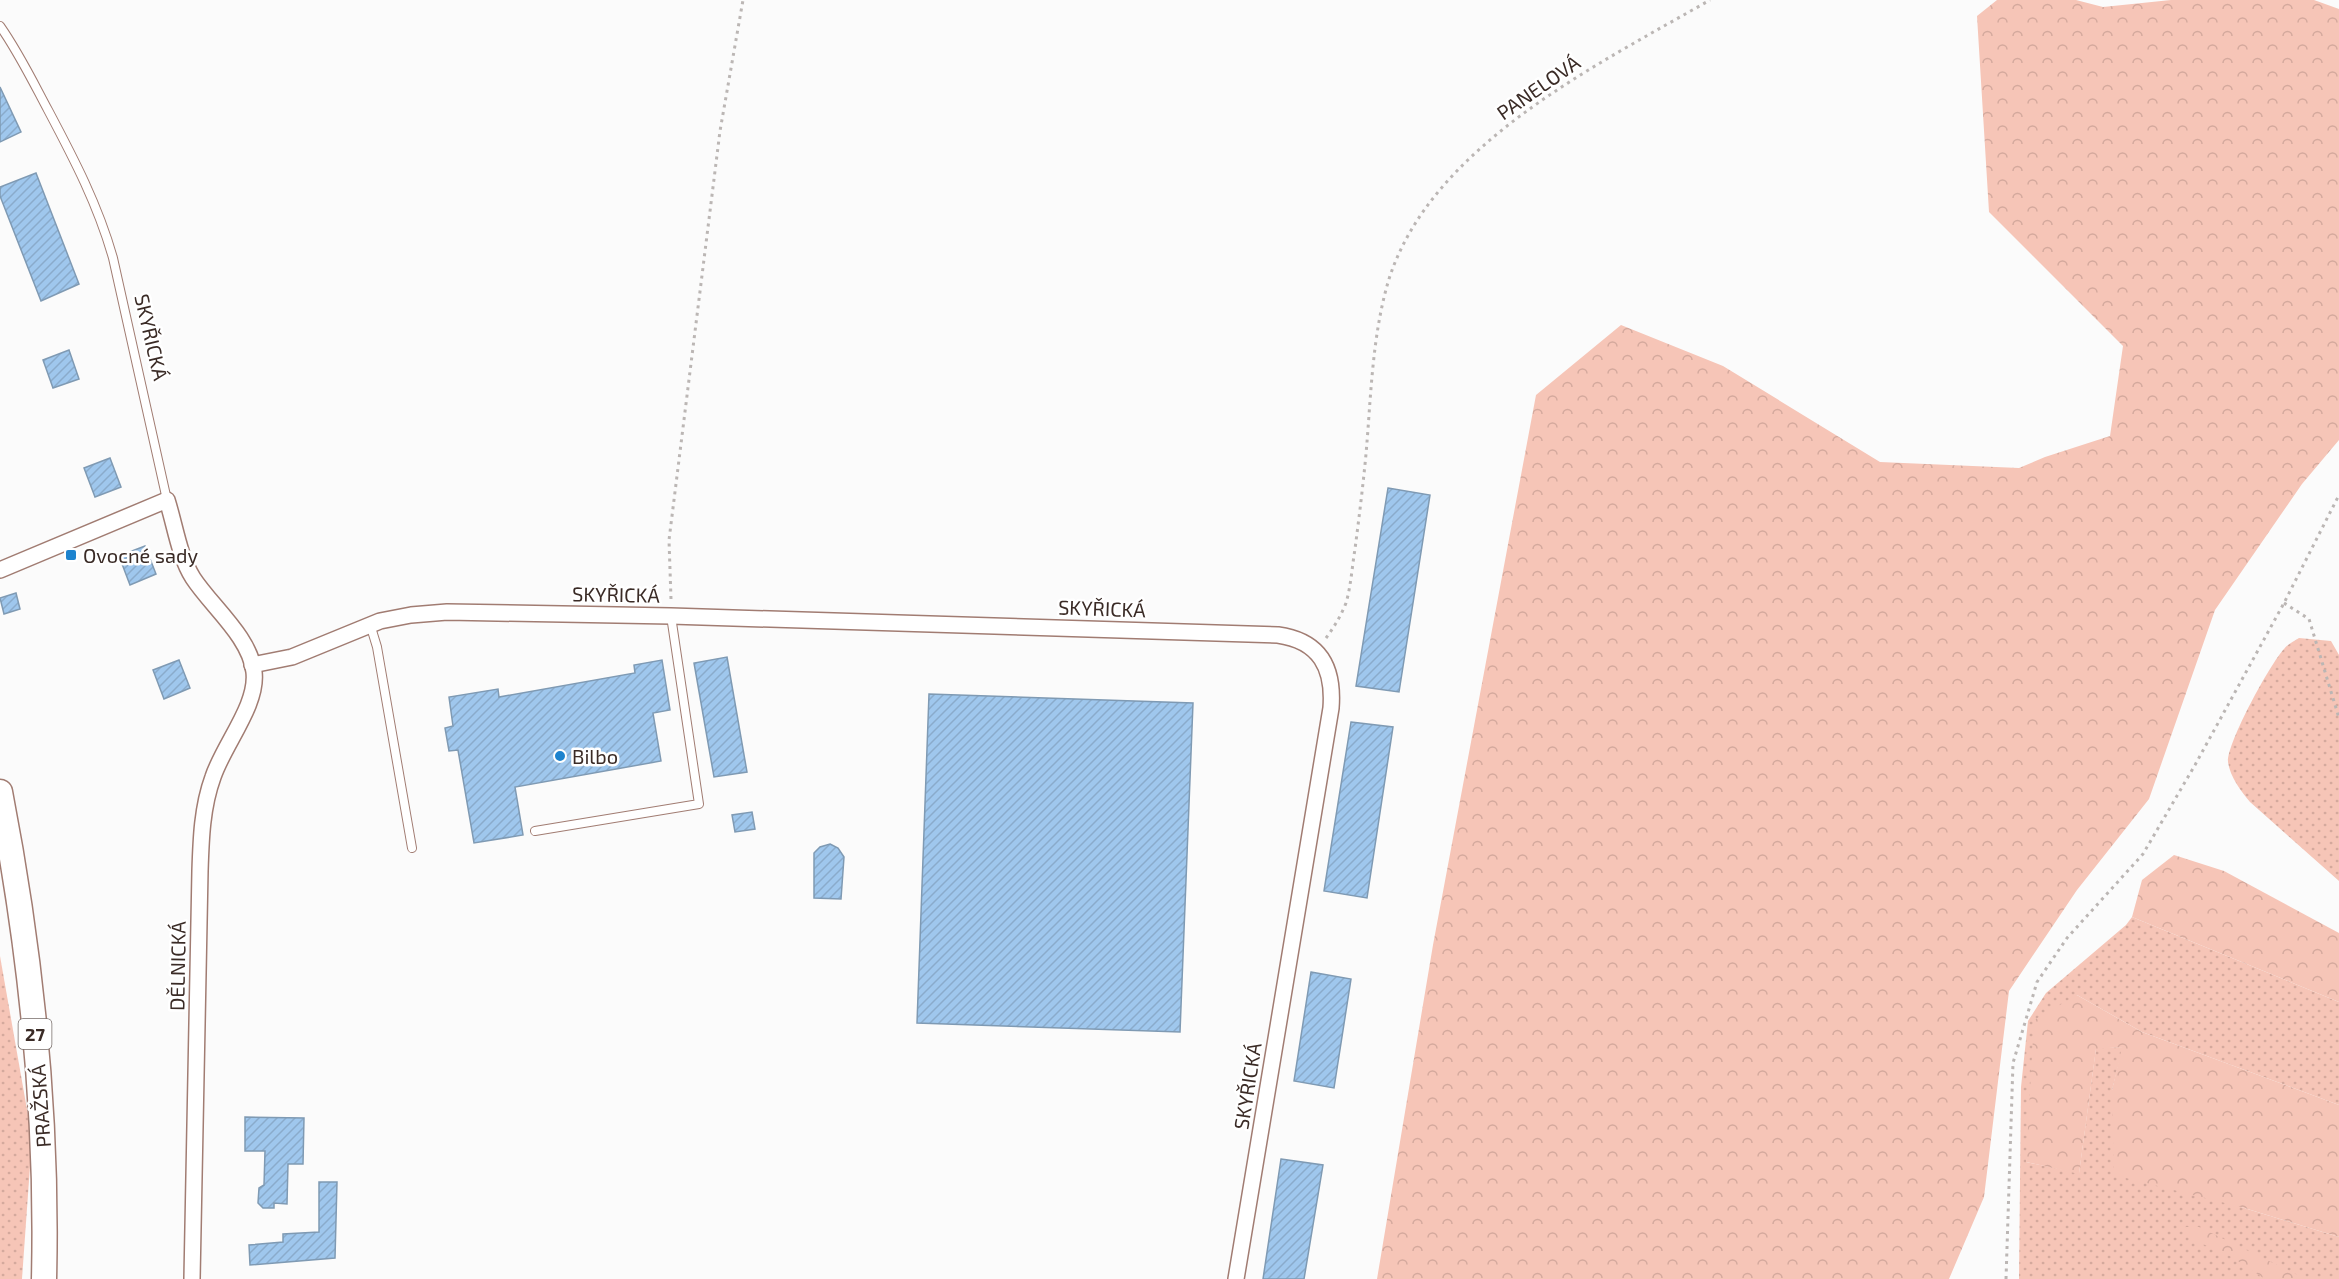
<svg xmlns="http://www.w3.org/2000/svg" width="2339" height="1279" font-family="'Exo 2',sans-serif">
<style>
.grass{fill:url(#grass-dots)}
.forest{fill:url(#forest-crowns)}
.building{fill:url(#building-hatch);stroke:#7f9ab3;stroke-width:1.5}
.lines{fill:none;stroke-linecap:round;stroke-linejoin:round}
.lane-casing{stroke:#a17c72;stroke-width:10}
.street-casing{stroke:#a17c72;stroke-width:18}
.primary-casing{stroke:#a17c72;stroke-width:27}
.path{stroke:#bbb6b4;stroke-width:3;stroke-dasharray:3 4.5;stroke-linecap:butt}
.lane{stroke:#fff;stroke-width:8}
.street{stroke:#fff;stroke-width:15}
.primary{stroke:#fff;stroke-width:24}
.poi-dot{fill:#1d83ce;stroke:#fff;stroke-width:2}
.labels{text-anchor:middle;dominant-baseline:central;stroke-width:5;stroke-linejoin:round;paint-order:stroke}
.shield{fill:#fff;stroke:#756b67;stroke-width:1.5}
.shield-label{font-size:18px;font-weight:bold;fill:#3a2b26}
.street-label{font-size:20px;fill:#3a2b26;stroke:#fff}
.poi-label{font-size:20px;fill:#3a2b26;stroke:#fff;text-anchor:start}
</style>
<defs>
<pattern id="grass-dots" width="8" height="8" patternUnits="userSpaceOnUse" patternTransform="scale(1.5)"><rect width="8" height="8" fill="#f6c5b7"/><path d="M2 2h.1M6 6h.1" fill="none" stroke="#d4a99d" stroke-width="1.8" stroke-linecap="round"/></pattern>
<pattern id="forest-crowns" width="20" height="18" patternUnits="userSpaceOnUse" patternTransform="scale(1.5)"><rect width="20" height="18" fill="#f6c5b7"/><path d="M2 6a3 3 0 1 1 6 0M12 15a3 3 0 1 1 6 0" fill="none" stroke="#d4a99d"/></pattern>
<pattern id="building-hatch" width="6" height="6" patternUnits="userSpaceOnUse" patternTransform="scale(1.5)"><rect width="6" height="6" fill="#9fc7ed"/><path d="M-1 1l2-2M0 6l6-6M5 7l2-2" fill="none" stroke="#8aabcb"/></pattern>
</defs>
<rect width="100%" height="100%" fill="#fbfbfb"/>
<!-- grass -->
<g class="grass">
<path d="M 2299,638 L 2331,641 L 2339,655 L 2339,881 L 2250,802 C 2241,791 2230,777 2228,762 C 2227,743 2270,664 2284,649 C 2288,644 2294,641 2299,638 Z"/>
<polygon points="2132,917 2339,1002 2339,1105 2142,1032 2077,995 2026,1162 2079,1173 2096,1048 2123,1047 2112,1090 2241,1207 2339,1237 2339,1279 2019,1279 2021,1087 2028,1021 2046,993 2126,925"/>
<polygon points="0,956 32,1138 22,1279 0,1279"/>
</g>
<!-- forest -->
<g class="forest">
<polygon points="1997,0 2076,0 2103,7 2171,0 2314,0 2339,9 2339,440 2302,484 2215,610 2149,799 2077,890 2009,991 1984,1197 1949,1279 1377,1279 1433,945 1536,395 1621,325 1723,366 1880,462 2019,468 2045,457 2110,436 2123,346 1989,212 1977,16"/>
<polygon points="2174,855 2224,871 2339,933 2339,1002 2132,917 2142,880"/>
<polygon points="2077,995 2142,1032 2339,1105 2339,1237 2241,1207 2114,1175 2112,1090 2122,1047 2096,1049 2079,1174 2026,1162 2034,1020"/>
<polygon points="2185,1227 2199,1227 2306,1279 2265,1279 2232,1257 2196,1241"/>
</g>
<!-- building -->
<g class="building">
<polygon points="0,87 21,132 0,142"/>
<polygon points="36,173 79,284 41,301 0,196 0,187"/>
<polygon points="69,350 79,379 53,388 43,360"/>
<polygon points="110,458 121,487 95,497 84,468"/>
<polygon points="1388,488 1430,495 1399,692 1356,686"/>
<polygon points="145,546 156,574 130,585 119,556"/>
<polygon points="16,593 20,609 4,614 0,598"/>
<polygon points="727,657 747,772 714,777 694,663"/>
<polygon points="179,660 190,688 164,699 153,670"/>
<polygon points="662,660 670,710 653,713 661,761 515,787 523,835 474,843 458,750 449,751 445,728 453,726 449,697 498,689 499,697 635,673 634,665"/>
<polygon points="929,694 1193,703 1180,1032 917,1023"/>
<polygon points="1351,722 1393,727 1367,898 1324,891"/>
<polygon points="752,812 755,829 735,832 732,815"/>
<polygon points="830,844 838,848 844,857 841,899 814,898 814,853 820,847"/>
<polygon points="1311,972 1351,979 1334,1088 1294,1081"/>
<polygon points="245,1117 304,1118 303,1164 288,1164 287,1204 274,1203 274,1208 263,1208 258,1203 259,1188 264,1185 265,1151 245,1151"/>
<polygon points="1281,1159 1323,1165 1304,1279 1263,1279"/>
<polygon points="319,1182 337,1182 335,1258 250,1265 249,1245 283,1242 283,1234 319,1232"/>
</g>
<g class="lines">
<!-- lane casing -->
<g class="lane-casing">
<g id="lane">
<path d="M 0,26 C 19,53 33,82 48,110 C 74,159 98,205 113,258 L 167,500"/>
<polyline points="370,624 377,647 412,848"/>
<polyline points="535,831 699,804 671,616"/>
</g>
</g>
<!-- street casing -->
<g class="street-casing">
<g id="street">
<path d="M 0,570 L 167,500 C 175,525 179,556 193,578 C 212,607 250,637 254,672 C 258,705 224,744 213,777 C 202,807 201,839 200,871 L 192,1279"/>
<path d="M 252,665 L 292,657 L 380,621 L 411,615 L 447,612 L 671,616 L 1278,635 C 1320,641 1334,668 1331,708 L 1236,1279"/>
</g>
</g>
<!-- primary casing -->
<g class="primary-casing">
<path id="primary" d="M 0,792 C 31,952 48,1115 44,1279"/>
</g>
<!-- path -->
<g class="path">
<polyline points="671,599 669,540 720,131 743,0"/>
<polyline points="2284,603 2309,619 2339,718"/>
<path d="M 1326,638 C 1334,627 1341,616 1346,603 C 1351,586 1352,567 1355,549 C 1359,518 1363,486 1366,454 C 1371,397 1372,335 1389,279 C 1432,145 1597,65 1710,0"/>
<polyline points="2006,1279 2013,1063 2037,982 2067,938 2143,854 2195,765 2284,603 2339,495"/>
</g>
<!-- lane -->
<use href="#lane" class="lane"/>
<!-- street -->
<use href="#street" class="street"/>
<!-- primary -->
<use href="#primary" class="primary"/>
</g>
<!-- markers -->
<g class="poi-dot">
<rect x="65" y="549" width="12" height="12" rx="3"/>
<circle cx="560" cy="756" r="6"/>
</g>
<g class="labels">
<!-- shield labels -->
<rect class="shield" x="18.5" y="1019" width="33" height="30" rx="4.5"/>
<g class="shield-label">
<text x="35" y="1034">27</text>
</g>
<!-- street labels -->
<g class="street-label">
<text transform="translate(1538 87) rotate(-35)">PANELOVÁ</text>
<text transform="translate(152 337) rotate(77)">SKYŘICKÁ</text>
<text transform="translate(616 594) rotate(1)">SKYŘICKÁ</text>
<text transform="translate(1102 608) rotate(2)">SKYŘICKÁ</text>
<text transform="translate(177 966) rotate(-89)">DĚLNICKÁ</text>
<text transform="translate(1247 1086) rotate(-81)">SKYŘICKÁ</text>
<text transform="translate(40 1106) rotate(-94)">PRAŽSKÁ</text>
</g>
<!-- poi labels -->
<g class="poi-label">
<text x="83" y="555">Ovocné sady</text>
<text x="572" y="756">Bilbo</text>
</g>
</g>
</svg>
